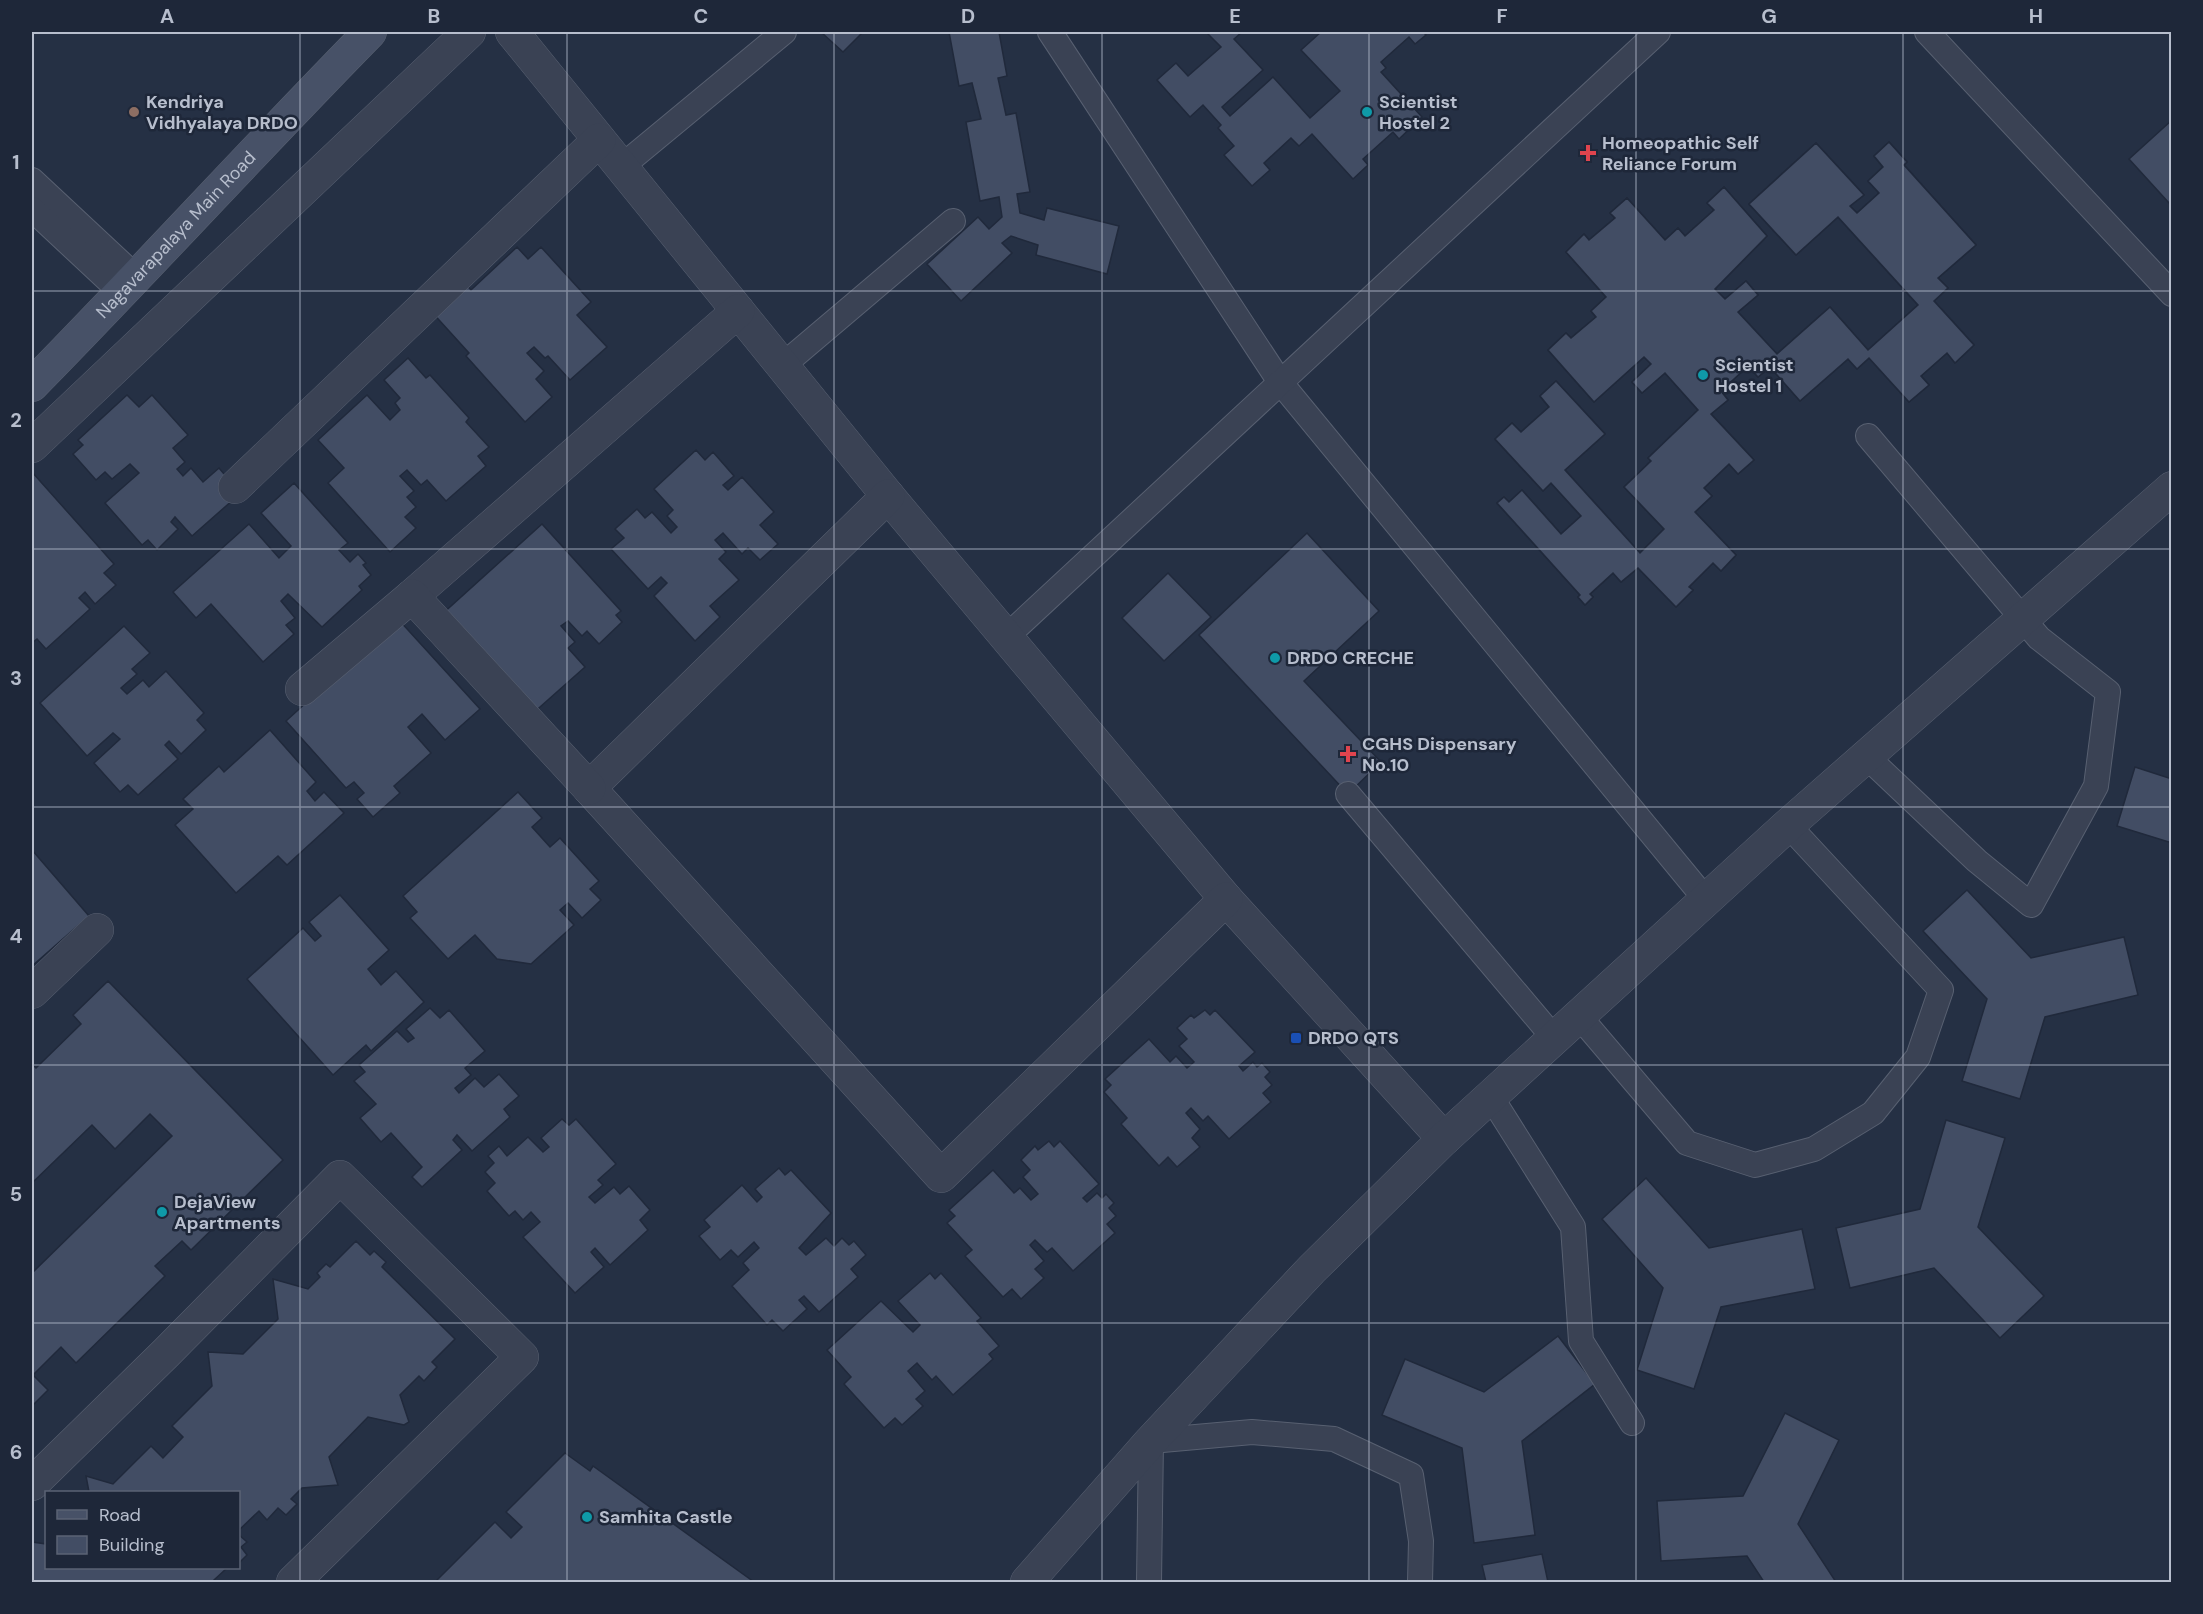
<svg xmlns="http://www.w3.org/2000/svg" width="2203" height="1614" font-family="'DM Sans',sans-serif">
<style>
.building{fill:#424d64;stroke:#20293b;stroke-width:1.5;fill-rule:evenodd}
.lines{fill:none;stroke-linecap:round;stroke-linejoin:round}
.service-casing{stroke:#586071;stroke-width:26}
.minor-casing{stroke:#586071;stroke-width:34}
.secondary-casing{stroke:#586071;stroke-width:34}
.service{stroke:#3a4254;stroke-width:24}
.minor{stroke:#3a4254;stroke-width:33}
.secondary{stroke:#475167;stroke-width:33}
.grid{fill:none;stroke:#b7becd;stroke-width:1.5;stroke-opacity:0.55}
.education-dot{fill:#8d6e63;stroke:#1e2739;stroke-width:2}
.culture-dot{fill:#0f9aa8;stroke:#1e2739;stroke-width:2}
.health-dot{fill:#e0444e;stroke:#1e2739;stroke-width:2}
.transit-dot{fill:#1a4fb4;stroke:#1e2739;stroke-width:2}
.labels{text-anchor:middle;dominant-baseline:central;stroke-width:5;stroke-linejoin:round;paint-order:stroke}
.poi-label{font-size:18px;font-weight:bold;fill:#b7becd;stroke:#1e2739;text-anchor:start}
.street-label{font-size:18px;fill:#b7becd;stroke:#1e2739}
.neatline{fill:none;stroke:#b7becd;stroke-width:2}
.grid-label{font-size:20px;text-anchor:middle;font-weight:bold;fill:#b7becd}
</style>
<rect width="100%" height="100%" fill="#253044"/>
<!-- building -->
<g class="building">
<polygon points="821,32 863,32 843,52"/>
<polygon points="949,32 999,32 1007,76 998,78 1006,115 1016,113 1030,192 1017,194 1020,213 1044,220 1047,208 1119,226 1107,274 1036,255 1038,245 1011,236 1002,243 1012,253 961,301 927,264 978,217 989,229 1002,217 999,197 980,201 966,122 981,119 972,83 959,86"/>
<polygon points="1206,32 1242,32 1234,39 1263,70 1222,107 1230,116 1273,77 1310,118 1340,91 1301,50 1321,32 1423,32 1426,35 1415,44 1409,37 1381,62 1386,68 1381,72 1422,117 1399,139 1393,132 1363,159 1368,165 1353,179 1312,134 1299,146 1291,138 1264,163 1270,170 1252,186 1224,155 1234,146 1218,128 1221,125 1203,105 1190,117 1157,80 1176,63 1188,76 1221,47"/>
<polygon points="2172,120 2172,203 2170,204 2129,159"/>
<path d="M 1889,142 L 1907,162 L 1904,165 L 1976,245 L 1938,278 L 1948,288 L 1934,301 L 1974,345 L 1955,363 L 1947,353 L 1921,376 L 1929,385 L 1909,402 L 1869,358 L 1857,369 L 1848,359 L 1800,401 L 1770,367 L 1758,377 L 1748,366 L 1721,391 L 1728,400 L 1711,414 L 1754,460 L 1738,474 L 1729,464 L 1704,488 L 1712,496 L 1695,512 L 1736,555 L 1721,571 L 1713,563 L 1689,587 L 1693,590 L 1676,607 L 1638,568 L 1621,582 L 1613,573 L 1590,594 L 1593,597 L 1585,605 L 1578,597 L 1580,595 L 1497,503 L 1504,497 L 1509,502 L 1522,490 L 1561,534 L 1581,516 L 1551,483 L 1543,491 L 1495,439 L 1512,423 L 1521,432 L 1549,407 L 1540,396 L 1556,381 L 1605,434 L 1565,470 L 1640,553 L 1664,529 L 1624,487 L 1651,461 L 1648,458 L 1698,410 L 1665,373 L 1642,393 L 1632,382 L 1651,364 L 1644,357 L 1594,402 L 1548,350 L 1566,333 L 1571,338 L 1596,317 L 1591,311 L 1606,297 L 1566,252 L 1584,234 L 1589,240 L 1615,218 L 1610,213 L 1627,198 L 1665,240 L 1678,228 L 1685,236 L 1714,210 L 1707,203 L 1724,187 L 1767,236 L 1715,289 L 1725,299 L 1746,281 L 1758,295 L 1738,312 L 1777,354 L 1830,307 L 1868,350 L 1918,305 L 1838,217 L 1796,255 L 1749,204 L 1816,143 L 1864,195 L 1850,206 L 1857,213 L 1879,193 L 1868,181 L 1883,167 L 1874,156 ZM 1667,254 L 1724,317 L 1674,362 L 1617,299 Z"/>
<polygon points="1889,142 1907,162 1904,165 1976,245 1938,278 1948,288 1934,301 1974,345 1955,363 1947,353 1921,376 1929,385 1909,402 1869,358 1857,369 1848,359 1800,401 1770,367 1758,377 1748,366 1721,391 1728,400 1711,414 1754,460 1738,474 1729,464 1704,488 1712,496 1695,512 1736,555 1721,571 1713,563 1689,587 1693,590 1676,607 1638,568 1621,582 1613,573 1590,594 1593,597 1585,605 1578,597 1580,595 1497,503 1504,497 1509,502 1522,490 1561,534 1581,516 1551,483 1543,491 1495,439 1512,423 1521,432 1549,407 1540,396 1556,381 1605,434 1565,470 1640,553 1664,529 1624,487 1651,461 1648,458 1698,410 1665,373 1642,393 1632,382 1651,364 1644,357 1594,402 1548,350 1566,333 1571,338 1596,317 1591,311 1606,297 1566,252 1584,234 1589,240 1615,218 1610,213 1627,198 1665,240 1678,228 1685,236 1714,210 1707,203 1724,187 1767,236 1715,289 1725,299 1746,281 1758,295 1738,312 1777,354 1830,307 1868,350 1918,305 1838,217 1796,255 1749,204 1816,143 1864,195 1850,206 1857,213 1879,193 1868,181 1883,167 1874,156"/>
<polygon points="517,247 528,259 541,247 591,302 577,315 607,347 570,380 548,356 545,358 534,347 527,353 544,371 536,379 552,397 525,422 466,356 469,353 430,310 462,280 471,290"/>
<polygon points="408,358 426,378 430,375 469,418 466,422 489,447 478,456 486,466 446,501 427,480 421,485 407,470 400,476 414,491 407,497 416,507 405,517 416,528 390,552 328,483 344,468 318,440 367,395 390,420 400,410 395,403 400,398 384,380"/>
<polygon points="127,395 139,407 152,395 188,435 173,448 185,462 177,469 183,476 191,468 203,482 219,468 235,487 234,499 192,536 175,517 171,522 178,529 157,550 148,540 142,545 105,503 139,473 130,464 112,479 105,472 96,480 73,454 83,445 78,440"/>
<polygon points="696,450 705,460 713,452 734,476 723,485 728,490 742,477 774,512 760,525 778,544 760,560 748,548 742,554 723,533 715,540 726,552 719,559 739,580 710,606 720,617 695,641 654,596 667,583 661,577 648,589 611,549 624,538 615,529 637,509 645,518 652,512 671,533 677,527 667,516 673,510 654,489"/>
<polygon points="32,472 114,564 104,573 116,585 95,604 85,592 79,598 90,609 46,649 37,639 32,643"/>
<polygon points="294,483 348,543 339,550 350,562 358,554 366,563 363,565 371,575 359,586 362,590 322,627 288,594 281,601 295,618 286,625 294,634 263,662 211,604 196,618 173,592 249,524 279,558 291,546 261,513"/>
<polygon points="542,524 621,611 616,615 622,622 599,644 587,631 582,636 568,621 561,626 575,642 568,648 585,667 531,715 440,616"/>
<polygon points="1307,533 1379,611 1304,681 1381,762 1348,794 1199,635"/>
<polygon points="1168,573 1211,617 1164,661 1122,618"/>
<polygon points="398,619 480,709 445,740 422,714 408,727 431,753 394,786 400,793 373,817 357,799 364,793 354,782 346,788 286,721"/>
<polygon points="124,626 150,653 132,669 137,674 121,688 127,694 143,680 149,687 166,671 204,713 197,720 206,730 181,754 169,741 165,745 178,759 138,795 128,785 120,792 94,763 120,739 113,733 87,756 40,703"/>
<polygon points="270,730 316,782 307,791 315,801 324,792 344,813 287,865 278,856 236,893 175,825 193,809 183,799 219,766 224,772"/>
<polygon points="2135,767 2172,779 2172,843 2117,826"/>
<polygon points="518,792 542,818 532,827 550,847 560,838 599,881 590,889 601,900 582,918 568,903 560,910 574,925 531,964 497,959 475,935 448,959 410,918 417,912 403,896"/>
<polygon points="32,850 89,916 32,966"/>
<polygon points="1967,890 2031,958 2124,937 2138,995 2045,1017 2020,1099 1962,1081 1987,999 1923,931"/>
<polygon points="340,895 389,950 368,969 381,985 396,971 424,1002 371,1051 366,1045 333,1075 247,979 303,928 315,941 321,936 309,922"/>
<polygon points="108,981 283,1160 191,1250 182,1241 155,1266 165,1276 76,1363 61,1347 33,1375 48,1390 32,1406 32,1273 172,1136 150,1114 115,1149 92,1125 32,1183 32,1064 36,1068 81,1024 73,1015"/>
<polygon points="430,1008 440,1018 449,1010 485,1051 465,1068 471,1075 455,1088 459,1093 475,1078 484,1087 499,1074 519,1096 504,1109 510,1117 472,1151 457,1135 453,1140 462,1150 422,1187 412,1177 422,1167 391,1133 381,1142 360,1118 376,1104 354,1081 365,1072 359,1065 397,1031 408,1042 414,1038 406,1029"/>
<polygon points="1205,1010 1210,1015 1215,1010 1255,1052 1239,1066 1243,1071 1253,1062 1257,1067 1262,1063 1270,1072 1265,1077 1272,1085 1263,1093 1271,1102 1229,1139 1208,1116 1203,1121 1191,1108 1186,1113 1200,1129 1192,1138 1200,1147 1177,1167 1168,1157 1159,1166 1121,1124 1127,1118 1104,1092 1111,1085 1105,1079 1149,1039 1170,1062 1176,1056 1187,1068 1194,1062 1179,1046 1187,1039 1177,1028 1191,1015 1194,1018"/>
<polygon points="562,1119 569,1125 576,1119 616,1164 598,1180 603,1185 589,1197 595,1203 614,1187 620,1194 629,1186 650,1210 640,1220 648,1230 610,1265 595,1248 591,1252 604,1267 575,1293 523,1237 540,1222 531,1212 523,1220 515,1211 509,1216 487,1191 495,1183 485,1172 494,1163 488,1156 499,1146 507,1156 528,1137 543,1152 549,1147 541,1138"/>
<polygon points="1946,1120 2005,1138 1978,1227 2044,1296 2000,1338 1934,1268 1850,1288 1836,1228 1920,1209"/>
<polygon points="1049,1141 1054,1147 1060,1141 1099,1184 1083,1198 1087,1202 1097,1193 1102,1198 1106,1194 1114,1203 1109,1208 1116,1216 1107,1224 1115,1233 1073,1271 1052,1248 1047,1252 1035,1240 1030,1245 1044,1261 1035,1269 1044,1278 1021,1299 1012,1289 1003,1297 965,1256 972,1250 947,1223 955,1216 949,1210 993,1170 1014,1193 1020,1188 1031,1200 1038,1194 1023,1177 1030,1170 1021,1160 1035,1146 1038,1150"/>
<polygon points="779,1168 785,1175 791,1170 831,1213 799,1248 806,1255 826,1238 834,1246 842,1238 849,1245 854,1241 866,1255 851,1269 858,1277 819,1312 804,1296 799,1300 807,1309 783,1331 772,1320 767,1325 732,1286 749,1270 743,1263 759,1248 754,1242 738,1257 731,1250 720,1260 699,1236 710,1227 704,1220 742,1185 757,1202 762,1197 755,1189"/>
<polygon points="1646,1178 1709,1248 1802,1229 1815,1289 1721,1307 1694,1389 1637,1370 1663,1288 1602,1219"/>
<polygon points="356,1241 370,1255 374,1251 386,1262 382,1267 455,1339 432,1362 437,1367 424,1381 419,1376 400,1395 409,1422 404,1425 368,1417 329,1457 338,1485 302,1488 291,1499 297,1504 286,1515 278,1508 267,1520 259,1511 238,1531 238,1492 89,1492 86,1476 113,1484 151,1446 163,1458 183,1437 172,1426 212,1386 208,1352 243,1354 278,1319 273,1279 308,1289 320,1277 317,1273 326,1264 330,1267"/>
<polygon points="930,1273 935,1279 941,1273 981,1318 977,1321 999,1346 989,1354 993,1359 953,1395 936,1376 932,1380 917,1363 908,1371 925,1391 916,1399 923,1406 902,1425 895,1418 884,1428 844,1384 851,1377 827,1350 881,1301 913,1332 920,1325 898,1301"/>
<polygon points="1558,1336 1595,1384 1522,1441 1535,1535 1474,1543 1462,1448 1382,1415 1405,1359 1484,1392"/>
<polygon points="1785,1413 1839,1440 1798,1524 1836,1582 1764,1582 1747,1556 1661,1561 1657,1501 1743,1496"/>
<polygon points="565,1453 590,1471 593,1466 754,1582 435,1582 495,1522 511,1538 522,1527 506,1512"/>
<polygon points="238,1534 247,1542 241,1547 247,1555 238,1564"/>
<polygon points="32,1542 46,1544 46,1568 227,1568 214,1580 216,1582 32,1582"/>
<polygon points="1542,1554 1548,1582 1486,1582 1482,1565"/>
</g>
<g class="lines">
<!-- service casing -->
<g class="service-casing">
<g id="service">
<polyline points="1050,32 1280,382 1707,901"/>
<polyline points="1927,32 2172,294"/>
<polyline points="621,167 784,32"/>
<polyline points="32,180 137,278"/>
<polyline points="32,209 122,293"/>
<polyline points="782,366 953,221"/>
<polyline points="1006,637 1658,32"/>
<polyline points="1866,756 1977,861 2031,905 2096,786 2108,692 2039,638 1868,436"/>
<polyline points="1348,794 1554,1038"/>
<polyline points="1579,1016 1687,1143 1755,1165 1814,1149 1873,1113 1918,1057 1941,990 1788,825"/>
<polyline points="1491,1097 1573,1227 1581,1341 1632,1423"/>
<polyline points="1149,1582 1151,1441 1252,1432 1334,1439 1411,1475 1421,1541 1420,1582"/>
</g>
</g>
<!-- minor casing -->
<g class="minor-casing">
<g id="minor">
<polyline points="512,32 888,496 1226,899 1444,1139"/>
<polyline points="32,446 469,32"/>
<polyline points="235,487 599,140"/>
<polyline points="888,496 589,788 941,1176 1226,899"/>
<polyline points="412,596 738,311"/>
<polyline points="302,689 412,596 589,788"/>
<polyline points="32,992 97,930"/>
<polyline points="32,1484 166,1353 340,1177 522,1357 293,1582"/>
<polyline points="1027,1582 1151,1441 1312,1269 1444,1139 1788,825 2172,488"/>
</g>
</g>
<!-- secondary casing -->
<g class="secondary-casing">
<g id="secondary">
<path id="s1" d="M 32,385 C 146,269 256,148 370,32"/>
</g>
</g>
<!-- service -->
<use href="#service" class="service"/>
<!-- minor -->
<use href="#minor" class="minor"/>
<!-- secondary -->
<use href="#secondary" class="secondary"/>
</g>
<!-- grid -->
<path class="grid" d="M 300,32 L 300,1582M 567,32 L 567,1582M 834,32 L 834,1582M 1102,32 L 1102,1582M 1369,32 L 1369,1582M 1636,32 L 1636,1582M 1903,32 L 1903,1582M 32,291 L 2172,291M 32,549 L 2172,549M 32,807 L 2172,807M 32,1065 L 2172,1065M 32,1323 L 2172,1323"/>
<!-- markers -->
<circle class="education-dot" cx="134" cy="112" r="6"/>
<g class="culture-dot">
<circle cx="1367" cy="112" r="6"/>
<circle cx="1703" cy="375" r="6"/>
<circle cx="1275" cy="658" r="6"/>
<circle cx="162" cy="1212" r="6"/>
<circle cx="587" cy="1517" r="6"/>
</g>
<g class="health-dot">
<path d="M1585 144h6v6h6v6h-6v6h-6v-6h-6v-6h6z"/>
<path d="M1345 745h6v6h6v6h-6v6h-6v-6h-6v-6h6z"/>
</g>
<rect class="transit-dot" x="1290" y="1032" width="12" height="12" rx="3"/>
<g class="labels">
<!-- poi labels -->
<g class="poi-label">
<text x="146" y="102">Kendriya<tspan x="146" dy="21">Vidhyalaya DRDO</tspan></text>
<text x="1379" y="102">Scientist<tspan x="1379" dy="21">Hostel 2</tspan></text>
<text x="1602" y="143">Homeopathic Self<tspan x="1602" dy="21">Reliance Forum</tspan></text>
<text x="1715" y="365">Scientist<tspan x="1715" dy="21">Hostel 1</tspan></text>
<text x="1287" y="658">DRDO CRECHE</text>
<text x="1362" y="744">CGHS Dispensary<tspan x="1362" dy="21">No.10</tspan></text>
<text x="1308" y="1038">DRDO QTS</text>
<text x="174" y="1202">DejaView<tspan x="174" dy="21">Apartments</tspan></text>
<text x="599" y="1517">Samhita Castle</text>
</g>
<!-- street labels -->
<g class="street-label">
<text stroke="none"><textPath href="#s1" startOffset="208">Nagavarapalaya Main Road</textPath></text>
</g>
</g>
<!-- border -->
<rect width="2203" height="1614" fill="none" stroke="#1e2739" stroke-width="66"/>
<!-- legend -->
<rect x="45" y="1491" width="195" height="78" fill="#1e2739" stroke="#5b6374" stroke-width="1.5"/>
<rect x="57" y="1510" width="30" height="9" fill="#475167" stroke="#5b6374" stroke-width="1.5"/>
<text x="99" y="1521" font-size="18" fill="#b7becd">Road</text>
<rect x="57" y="1536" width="30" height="18" fill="#424d64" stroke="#5b6374" stroke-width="1.5"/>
<text x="99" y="1551" font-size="18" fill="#b7becd">Building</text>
<rect x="33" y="33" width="2137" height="1548" class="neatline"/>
<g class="grid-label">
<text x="167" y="23">A</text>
<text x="434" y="23">B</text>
<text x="701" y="23">C</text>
<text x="968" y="23">D</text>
<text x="1235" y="23">E</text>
<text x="1502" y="23">F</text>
<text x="1769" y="23">G</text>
<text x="2036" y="23">H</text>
<text x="16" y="169">1</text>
<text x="16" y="427">2</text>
<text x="16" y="685">3</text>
<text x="16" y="943">4</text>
<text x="16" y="1201">5</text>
<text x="16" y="1459">6</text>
</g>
</svg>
